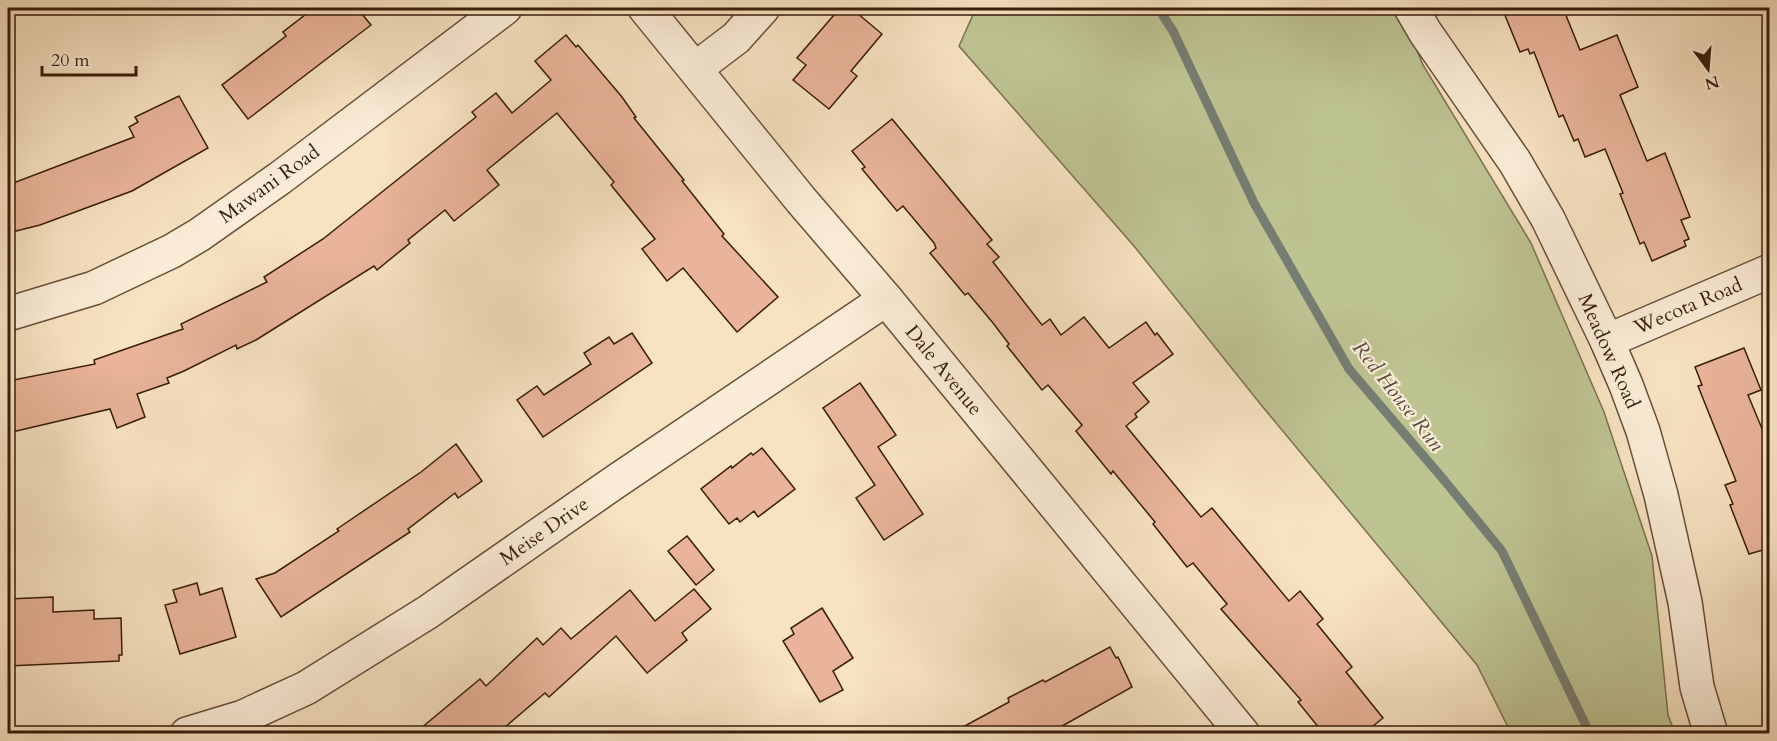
<svg xmlns="http://www.w3.org/2000/svg" width="1777" height="741" font-family="Cardo,serif">
<style>
.green{fill:#bec392;stroke:#7c704e;stroke-width:1.5}
.lines{fill:none;stroke-linecap:round;stroke-linejoin:round}
.stream{stroke:#767d72;stroke-width:9}
.building{fill:#e9b499;stroke:#391d0a;stroke-width:1.5}
.street-casing{stroke:#684e38;stroke-width:36}
.street{stroke:#faecd7;stroke-width:33}
.labels{text-anchor:middle;dominant-baseline:central;stroke-width:4.5;stroke-linejoin:round;paint-order:stroke}
.street-label{font-size:20px;fill:#391d0a;stroke:#faecd7}
.water-label{font-size:21px;font-style:italic;fill:#574d3e;stroke:#faecd7}
</style>
<rect width="100%" height="100%" fill="#f7e2c1"/>
<filter id="stains"><feTurbulence type="fractalNoise" baseFrequency=".00333" numOctaves="4"/><feColorMatrix values="0 0 0 0 .2 0 0 0 0 .09 0 0 0 0 .02 0 0 0 .5 -.17"/></filter>
<radialGradient id="worn" r=".72"><stop offset=".6" stop-color="#630" stop-opacity="0"/><stop offset="1" stop-color="#630" stop-opacity=".3"/></radialGradient>
<!-- green -->
<polygon class="green" points="976,8 1399,8 1423,65 1531,243 1604,412 1652,556 1668,715 1675,733 1511,733 1477,665 1262,406 1134,246 959,46"/>
<g class="lines">
<!-- stream -->
<polyline class="stream" points="1158,8 1173,31 1254,203 1349,369 1444,480 1502,551 1590,734"/>
</g>
<!-- building -->
<g class="building">
<polygon points="314,8 357,8 371,25 248,119 222,85 286,36 283,32"/>
<polygon points="840,8 851,8 882,34 851,71 857,76 829,109 793,80 806,65 797,58"/>
<polygon points="1502,8 1563,8 1580,50 1617,35 1638,87 1620,95 1647,161 1665,153 1690,217 1681,220 1689,239 1684,241 1686,246 1652,261 1644,242 1640,244 1620,194 1623,193 1605,149 1585,157 1578,139 1574,141 1563,115 1559,117 1534,52 1530,54 1528,49 1520,52"/>
<polygon points="566,35 576,47 578,45 622,97 636,117 634,118 684,180 682,181 724,234 722,236 778,297 737,332 683,268 667,281 642,249 655,239 611,185 614,182 557,113 487,170 499,185 454,221 445,210 408,240 410,243 377,270 374,266 256,340 237,349 236,345 184,371 167,378 169,383 137,394 145,417 117,428 110,409 8,433 8,381 95,364 94,360 183,329 181,324 267,282 264,277 323,239 476,117 472,112 496,93 512,113 551,80 535,61"/>
<polygon points="179,96 208,148 132,191 40,225 8,233 8,185 134,137 129,127 138,122 135,117"/>
<polygon points="892,119 992,240 987,244 999,257 993,262 1042,325 1050,319 1061,335 1084,317 1109,348 1146,322 1155,335 1157,333 1173,354 1133,383 1149,402 1135,414 1137,417 1126,426 1201,517 1212,508 1289,601 1300,591 1323,619 1317,624 1352,667 1346,672 1383,718 1363,734 1324,734 1298,702 1301,700 1221,609 1227,604 1193,563 1187,567 1153,524 1155,522 1113,471 1111,474 1076,431 1082,425 1048,385 1042,390 1007,346 1009,344 993,323 968,293 965,295 930,253 936,248 934,243 903,206 897,211 862,169 865,167 852,151"/>
<polygon points="632,333 652,363 543,437 517,400 537,386 544,395 591,364 584,353 609,337 614,344"/>
<polygon points="1744,348 1761,390 1748,395 1770,448 1770,548 1749,554 1730,505 1733,504 1725,485 1736,481 1698,386 1702,385 1695,367"/>
<polygon points="860,383 896,435 878,447 923,514 884,540 856,498 875,485 823,408"/>
<polygon points="456,444 482,481 458,498 455,493 408,529 410,532 281,617 256,579 275,573 339,531 337,529 421,472"/>
<polygon points="762,448 795,489 758,517 754,511 740,522 737,518 729,524 701,489 731,466 732,468 751,453 753,455"/>
<polygon points="687,536 714,570 696,585 668,551"/>
<polygon points="197,583 200,595 222,588 236,637 180,654 165,605 177,602 173,590"/>
<polygon points="694,589 711,609 682,633 687,640 647,673 616,636 549,697 545,693 497,734 414,734 480,679 486,686 537,638 543,645 561,628 571,639 630,590 655,621"/>
<polygon points="53,597 53,612 94,610 94,619 121,618 122,655 119,655 119,661 8,666 8,599"/>
<polygon points="822,608 853,658 833,671 843,690 820,702 783,641 794,634 791,628"/>
<polygon points="1110,647 1116,658 1118,657 1132,687 1064,725 1047,734 950,734 1009,702 1008,698 1043,680 1045,682"/>
</g>
<g class="lines">
<!-- street casing -->
<g class="street-casing">
<g id="street">
<polyline points="645,8 801,200 886,299 1243,734"/>
<polyline points="1411,8 1425,32 1515,162 1548,219 1607,341 1626,385 1643,431 1661,495 1685,602 1697,687 1711,734"/>
<polyline points="695,69 736,38 763,8"/>
<polyline points="8,314 94,288 172,251 199,235 280,178 505,8"/>
<polyline points="1607,341 1770,271"/>
<polyline points="187,734 243,717 306,688 428,612 615,482 886,299"/>
</g>
</g>
<!-- street -->
<use href="#street" class="street"/>
</g>
<g class="labels">
<!-- street labels -->
<g class="street-label">
<text transform="translate(269 184) rotate(-36)">Mawani Road</text>
<text transform="translate(1688 306) rotate(-23)">Wecota Road</text>
<text transform="translate(1609 351) rotate(66)">Meadow Road</text>
<text transform="translate(944 370) rotate(51)">Dale Avenue</text>
<text transform="translate(544 531) rotate(-35)">Meise Drive</text>
</g>
<!-- water labels -->
<g class="water-label">
<text transform="translate(1398 396) rotate(52)">Red House Run</text>
</g>
</g>
<!-- margin -->
<rect width="1777" height="741" fill="none" stroke="#f7e2c1" stroke-width="30"/>
<rect x="9" y="9" width="1759" height="723" fill="none" stroke="#391d0a" stroke-width="3"/>
<rect x="15" y="15" width="1747" height="711" fill="none" stroke="#391d0a" stroke-width="1.5"/>
<!-- north arrow -->
<g transform="translate(1708 69) rotate(164)" stroke="#faecd7" stroke-width="4.5" paint-order="stroke">
<path d="M0-4.5L10 22L0 15L-10 22Z" fill="#391d0a"/>
<text y="-9" font-size="16" font-weight="bold" text-anchor="middle" fill="#391d0a">N</text>
</g>
<!-- scale -->
<path d="M42 66v9h94v-9" fill="none" stroke="#391d0a" stroke-width="3"/>
<text x="51" y="66" font-size="18" fill="#391d0a" stroke="#faecd7" stroke-width="4.5" paint-order="stroke">20 m</text>
<rect width="100%" height="100%" filter="url(#stains)"/>
<rect width="100%" height="100%" fill="url(#worn)"/>
</svg>
